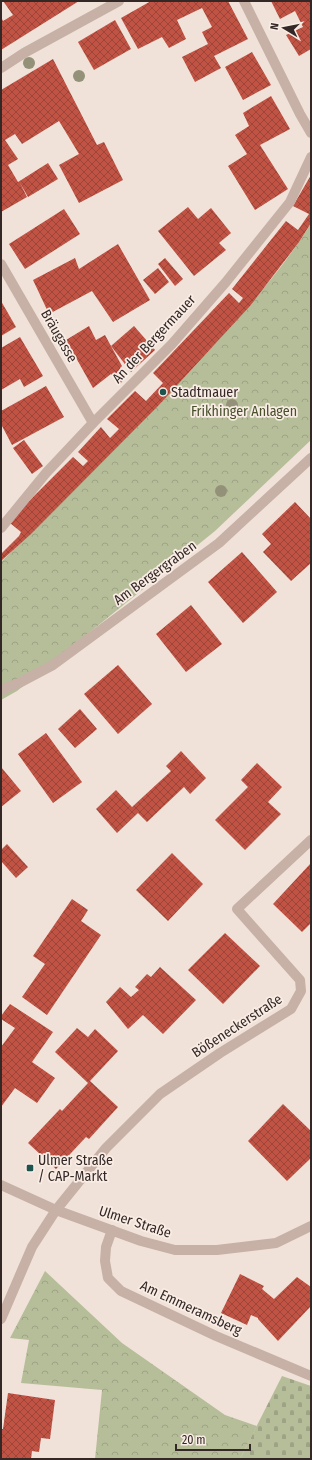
<svg xmlns="http://www.w3.org/2000/svg" width="312" height="1460" font-family="'Fira Sans Condensed',sans-serif">
<style>
.cemetery{fill:url(#cemetery-stones)}
.park{fill:url(#park-crowns)}
.building{fill:url(#building-cross-hatch)}
.lines{fill:none;stroke-linecap:round;stroke-linejoin:round}
.minor{stroke:#c7b0a5;stroke-width:10}
.tree{fill:#939279}
.poi-dot{fill:#1d534f;stroke:#f8ece4;stroke-width:1.5}
.labels{text-anchor:middle;dominant-baseline:central;stroke-width:3.5;stroke-linejoin:round;paint-order:stroke}
.street-label{font-size:14px;fill:#332826;stroke:#f8ece4}
.poi-label{font-size:14px;fill:#332826;stroke:#f8ece4;text-anchor:start}
.park-label{font-size:14px;fill:#47502b;stroke:#f8ece4}
</style>
<defs>
<pattern id="cemetery-stones" width="16" height="16" patternUnits="userSpaceOnUse"><rect width="16" height="16" fill="#b6be99"/><path d="M2 7V4a2 2 0 0 1 4 0v3zM10 15v-3a2 2 0 0 1 4 0v3z" fill="#9da384"/></pattern>
<pattern id="park-crowns" width="20" height="18" patternUnits="userSpaceOnUse"><rect width="20" height="18" fill="#b6be99"/><path d="M2 6a3 3 0 1 1 6 0M12 15a3 3 0 1 1 6 0" fill="none" stroke="#9da384"/></pattern>
<pattern id="building-cross-hatch" width="8" height="8" patternUnits="userSpaceOnUse"><rect width="8" height="8" fill="#c15345"/><path d="M0 0l8 8M0 8l8-8" fill="none" stroke="#9d4539"/></pattern>
</defs>
<rect width="100%" height="100%" fill="#f0e2d8"/>
<!-- cemetery -->
<polygon class="cemetery" points="282,1376 311,1386 311,1459 240,1459"/>
<!-- park -->
<g class="park">
<path d="M 311,223 L 311,440 L 215,531 L 17,691 L 1,700 L 1,562 C 69,495 138,428 203,357 C 241,315 281,272 311,223 Z"/>
<polygon points="45,1271 122,1343 225,1415 257,1426 240,1459 95,1459 102,1390 21,1383 29,1340 10,1338"/>
</g>
<!-- building -->
<g class="building">
<polygon points="3,1 79,1 1,50 1,17 3,21 13,15"/>
<polygon points="151,1 228,1 248,39 214,56 221,68 195,82 182,57 208,44 202,32 212,27 202,8 177,20 186,39 169,48 162,37 138,49 121,18"/>
<polygon points="271,1 311,1 311,49 299,56 286,35 303,27 295,11 280,19"/>
<polygon points="115,20 131,49 94,70 78,42"/>
<polygon points="252,52 271,85 243,100 225,67"/>
<polygon points="53,59 97,145 104,142 123,180 79,203 59,165 79,154 59,121 22,144 15,134 5,140 18,159 8,165 18,182 48,163 58,179 28,197 20,183 27,197 1,212 1,90"/>
<polygon points="271,96 290,129 260,145 288,189 255,210 228,166 247,154 235,135 249,126 243,113"/>
<polygon points="311,175 311,223 299,242 250,306 158,406 31,534 1,561 1,554 19,536 21,532 10,523 27,503 73,457 83,466 88,461 78,452 101,427 110,438 119,429 107,419 135,391 146,401 163,383 153,373 229,293 239,303 243,298 232,289 286,221 298,230 309,214 293,206"/>
<polygon points="188,207 198,219 211,208 231,233 219,243 226,250 194,276 158,231"/>
<polygon points="64,209 80,234 25,269 9,244"/>
<polygon points="118,244 150,300 113,322 92,291 49,314 33,280 75,258 79,269"/>
<polygon points="165,258 183,279 175,286 158,264"/>
<polygon points="158,268 169,282 155,294 143,280"/>
<polygon points="1,301 16,327 1,336"/>
<polygon points="89,326 96,340 105,335 111,346 122,366 120,368 126,377 120,384 111,374 93,388 66,340"/>
<polygon points="134,326 155,350 131,372 111,346"/>
<polygon points="20,337 43,376 24,387 20,379 1,390 1,348"/>
<polygon points="46,386 64,417 12,445 1,424 1,411"/>
<polygon points="24,440 43,466 32,474 13,448"/>
<polygon points="295,502 311,519 311,563 291,581 263,552 271,544 262,534"/>
<polygon points="242,552 277,592 243,623 208,582"/>
<polygon points="191,605 222,644 186,672 156,634"/>
<polygon points="118,665 152,704 118,734 84,694"/>
<polygon points="80,709 97,729 75,748 58,729"/>
<polygon points="46,733 82,782 53,803 18,754"/>
<polygon points="181,751 206,778 190,794 184,787 147,822 138,813 117,833 96,809 116,790 132,807 171,771 166,766"/>
<polygon points="257,763 282,787 268,802 281,814 245,850 215,820 248,787 241,780"/>
<polygon points="1,767 21,791 1,807"/>
<polygon points="7,844 28,867 16,878 1,861 1,850"/>
<polygon points="172,853 203,884 168,921 136,890"/>
<polygon points="311,863 311,923 302,932 273,904"/>
<polygon points="72,899 88,910 81,921 101,935 47,1015 22,997 45,964 33,956"/>
<polygon points="225,933 260,966 223,1004 188,970"/>
<polygon points="160,967 196,1000 163,1034 143,1015 128,1029 106,1002 120,987 131,997 139,990 135,987 147,974 151,977"/>
<polygon points="10,1004 53,1032 32,1062 55,1078 37,1103 15,1088 1,1107 1,1047 15,1028 1,1019 1,1016"/>
<polygon points="77,1028 88,1037 95,1029 118,1051 90,1081 118,1107 89,1139 86,1137 56,1169 28,1143 60,1109 62,1111 88,1083 55,1052"/>
<polygon points="283,1104 311,1131 311,1158 287,1181 248,1141"/>
<polygon points="240,1274 264,1286 262,1289 274,1299 297,1277 311,1287 311,1306 278,1341 258,1319 258,1318 251,1315 247,1325 221,1313"/>
<polygon points="8,1393 55,1400 50,1439 41,1438 39,1452 32,1451 31,1459 1,1459 1,1429 3,1429"/>
</g>
<g class="lines">
<!-- minor -->
<g class="minor">
<polyline points="244,1 300,114 311,133"/>
<polyline points="1,68 24,53 119,1"/>
<polyline points="1,264 93,423"/>
<polyline points="1,528 46,473 93,423 172,344 226,282 290,202 311,157"/>
<polyline points="1,690 19,683 53,665 219,543 311,458"/>
<polyline points="1,1185 56,1210 141,1241 175,1250 217,1250 276,1243 311,1226"/>
<polyline points="112,1230 106,1247 105,1261 108,1278 121,1291 216,1336 311,1376"/>
<polyline points="1,1319 32,1247 56,1210 106,1148 160,1094 220,1053 291,1009 301,991 300,980 237,909 311,840"/>
</g>
</g>
<!-- trees -->
<g class="tree">
<circle cx="29" cy="63" r="6"/>
<circle cx="79" cy="76" r="6"/>
<circle cx="232" cy="405" r="6"/>
<circle cx="221" cy="491" r="6"/>
</g>
<!-- markers -->
<g class="poi-dot">
<circle cx="163" cy="392" r="4"/>
<rect x="26" y="1164" width="8" height="8" rx="2"/>
</g>
<g class="labels">
<!-- street labels -->
<g class="street-label">
<text transform="translate(59 336) rotate(60)">Bräugasse</text>
<text transform="translate(154 339) rotate(-47)">An der Bergermauer</text>
<text transform="translate(155 573) rotate(-36)">Am Bergergraben</text>
<text transform="translate(237 1026) rotate(-33)">Bößeneckerstraße</text>
<text transform="translate(135 1222) rotate(18)">Ulmer Straße</text>
<text transform="translate(191 1308) rotate(25)">Am Emmeramsberg</text>
</g>
<!-- poi labels -->
<g class="poi-label">
<text x="171" y="392">Stadtmauer</text>
<text x="38" y="1160">Ulmer Straße<tspan x="38" dy="16">/ CAP-Markt</tspan></text>
</g>
<!-- park labels -->
<g class="park-label">
<text x="244" y="411">Frikhinger Anlagen</text>
</g>
</g>
<!-- border -->
<rect width="312" height="1460" fill="none" stroke="#332826" stroke-width="4"/>
<!-- north arrow -->
<g transform="translate(284 28) rotate(280)" stroke="#f8ece4" stroke-width="3" paint-order="stroke">
<path d="M0-3L7 15L0 10L-7 15Z" fill="#332826"/>
<text y="-6" font-size="11" font-weight="bold" text-anchor="middle" fill="#332826">N</text>
</g>
<!-- scale -->
<path d="M176 1444v6h74v-6" fill="none" stroke="#332826" stroke-width="2"/>
<text x="182" y="1444" font-size="12" fill="#332826" stroke="#f8ece4" stroke-width="3" paint-order="stroke">20 m</text>
</svg>
